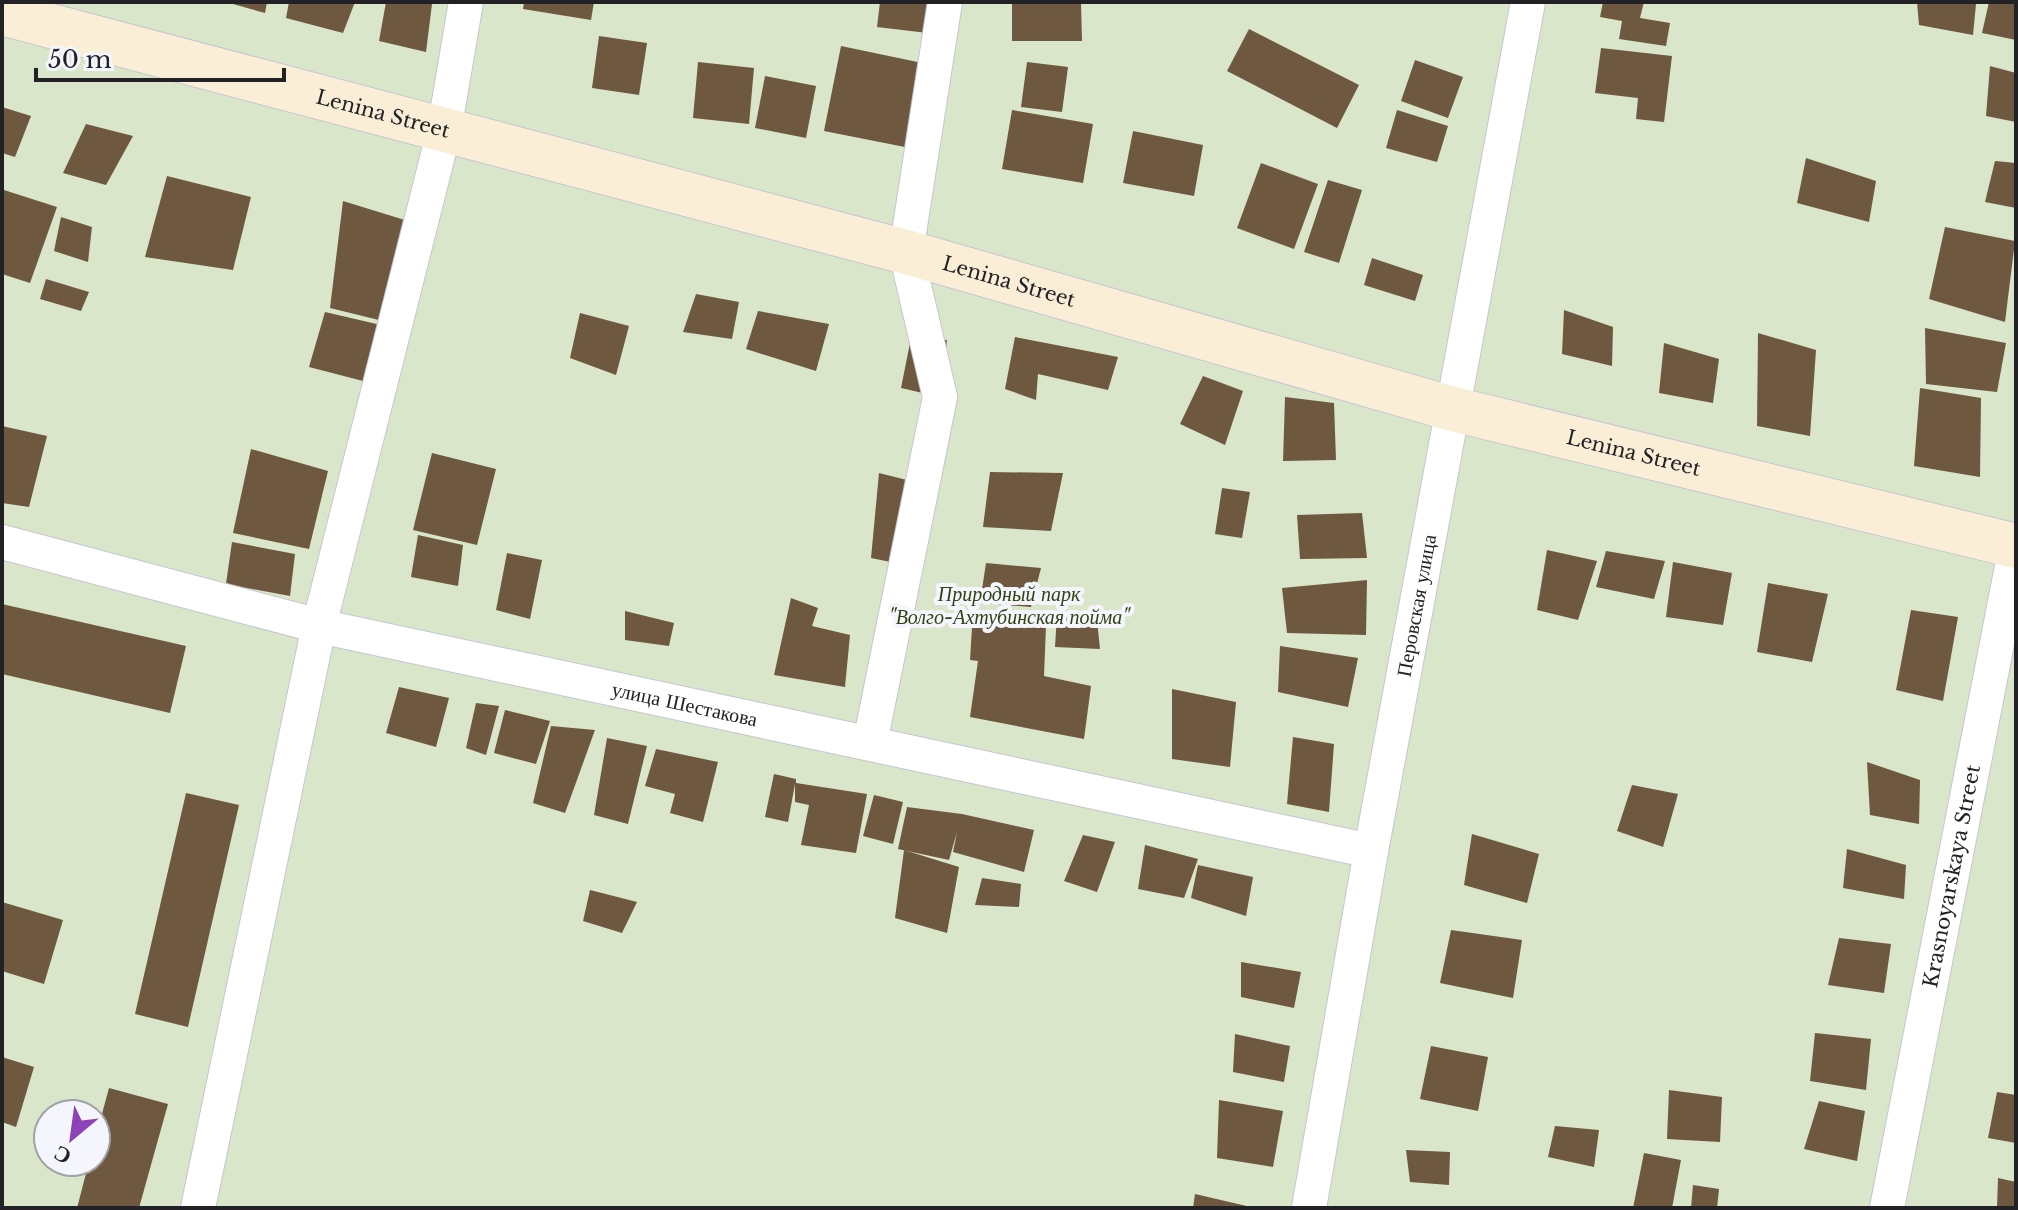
<svg xmlns="http://www.w3.org/2000/svg" width="2018" height="1210" font-family="'Libre Baskerville',serif">
<style>
.green{fill:#d9e6ca;fill-rule:evenodd}
.building{fill:#6e583f}
.lines{fill:none;stroke-linecap:round;stroke-linejoin:round}
.street-casing{stroke:#c5c6d0;stroke-width:36}
.secondary-casing{stroke:#c5c6d0;stroke-width:46}
.street{stroke:#fff;stroke-width:34}
.secondary{stroke:#faeed7;stroke-width:44}
.labels{text-anchor:middle;dominant-baseline:central;stroke-width:8;stroke-linejoin:round;paint-order:stroke}
.street-label{font-size:20px;fill:#222226;stroke:#f5f5fe}
.park-label{font-size:20px;font-style:italic;fill:#2f4210;stroke:#f5f5fe}
</style>
<rect width="100%" height="100%" fill="#f5f5fe"/>
<!-- green -->
<path class="green" d="M 2,2 L 2016,2 L 2016,1208 L 2,1208 ZM 48,1114 L 96,1114 L 96,1162 L 48,1162 Z"/>
<!-- building -->
<g class="building">
<polygon points="226,2 267,2 265,13"/>
<polygon points="289,2 355,2 343,33 286,18"/>
<polygon points="386,2 432,4 426,52 379,41"/>
<polygon points="524,2 594,2 591,20 523,9"/>
<polygon points="880,2 940,2 936,34 877,27"/>
<polygon points="1012,2 1081,2 1082,41 1012,41"/>
<polygon points="1603,2 1644,2 1640,18 1670,23 1666,46 1619,39 1622,21 1600,17"/>
<polygon points="1917,2 1976,4 1973,35 1919,25"/>
<polygon points="1989,2 2016,2 2016,40 1982,33"/>
<polygon points="1249,29 1359,85 1337,128 1227,71"/>
<polygon points="599,36 647,43 639,95 592,88"/>
<polygon points="841,46 932,65 915,149 824,131"/>
<polygon points="1601,48 1672,56 1664,122 1636,119 1638,98 1595,93"/>
<polygon points="1415,60 1463,77 1448,118 1401,101"/>
<polygon points="698,62 754,68 749,124 693,118"/>
<polygon points="1027,62 1068,67 1062,112 1021,107"/>
<polygon points="1990,66 2016,73 2016,122 1986,116"/>
<polygon points="765,76 816,86 806,138 755,128"/>
<polygon points="2,107 31,116 15,157 2,153"/>
<polygon points="1012,110 1093,124 1083,183 1002,169"/>
<polygon points="1397,110 1448,126 1437,162 1386,148"/>
<polygon points="86,124 133,136 106,185 63,173"/>
<polygon points="1133,131 1203,145 1194,196 1123,183"/>
<polygon points="1806,158 1876,181 1869,222 1797,203"/>
<polygon points="1995,161 2016,163 2016,208 1985,202"/>
<polygon points="1261,163 1318,184 1294,249 1237,228"/>
<polygon points="167,176 251,197 233,270 145,257"/>
<polygon points="1328,180 1362,190 1339,263 1304,252"/>
<polygon points="4,190 57,207 30,283 2,274"/>
<polygon points="343,201 408,221 387,322 330,308"/>
<polygon points="61,217 92,227 88,262 54,251"/>
<polygon points="1945,227 2015,241 2005,322 1929,299"/>
<polygon points="1372,258 1423,275 1415,301 1364,285"/>
<polygon points="46,279 89,292 81,311 40,299"/>
<polygon points="696,294 739,302 732,339 683,332"/>
<polygon points="1564,310 1613,327 1612,366 1562,354"/>
<polygon points="758,311 829,324 816,371 746,349"/>
<polygon points="325,312 381,325 363,381 309,367"/>
<polygon points="580,313 629,326 616,375 570,358"/>
<polygon points="1925,328 2006,343 1997,392 1926,384"/>
<polygon points="1758,333 1816,350 1810,436 1757,426"/>
<polygon points="1015,337 1118,357 1108,390 1038,374 1036,400 1005,389"/>
<polygon points="911,338 947,340 940,397 901,388"/>
<polygon points="1664,343 1719,359 1713,403 1659,393"/>
<polygon points="1203,376 1243,391 1225,445 1180,424"/>
<polygon points="1920,388 1981,398 1980,477 1914,466"/>
<polygon points="1285,397 1334,403 1336,460 1283,461"/>
<polygon points="2,426 47,436 29,507 2,503"/>
<polygon points="251,449 328,471 309,549 233,533"/>
<polygon points="432,453 496,469 477,545 413,530"/>
<polygon points="990,472 1063,473 1051,531 983,527"/>
<polygon points="879,473 923,484 915,567 871,558"/>
<polygon points="1222,488 1250,492 1242,538 1215,534"/>
<polygon points="1362,513 1367,558 1300,559 1297,515"/>
<polygon points="418,535 463,545 458,586 411,577"/>
<polygon points="232,542 295,554 290,596 226,584"/>
<polygon points="1547,550 1597,561 1578,620 1537,610"/>
<polygon points="1606,551 1665,561 1654,599 1596,587"/>
<polygon points="507,553 542,560 530,619 496,610"/>
<polygon points="1673,562 1732,573 1723,625 1666,617"/>
<polygon points="986,563 1041,568 1031,607 980,603"/>
<polygon points="1367,580 1366,635 1287,633 1282,588"/>
<polygon points="1768,583 1828,594 1812,662 1757,652"/>
<polygon points="791,598 818,608 812,626 850,635 845,687 774,675"/>
<polygon points="2,604 186,646 170,713 2,674"/>
<polygon points="1911,610 1958,617 1943,701 1896,690"/>
<polygon points="625,611 674,623 669,646 625,640"/>
<polygon points="973,611 1046,626 1044,676 1091,686 1084,739 970,717 978,661 970,660"/>
<polygon points="1057,615 1097,620 1100,649 1055,647"/>
<polygon points="1280,646 1358,658 1348,707 1278,692"/>
<polygon points="399,687 449,698 436,747 386,733"/>
<polygon points="1172,689 1236,702 1230,767 1172,759"/>
<polygon points="476,703 499,706 486,755 466,748"/>
<polygon points="505,710 550,721 536,764 494,753"/>
<polygon points="551,726 595,730 565,813 533,803"/>
<polygon points="1293,737 1334,744 1329,812 1287,804"/>
<polygon points="607,738 647,746 628,824 594,815"/>
<polygon points="656,749 718,762 703,822 670,813 675,794 645,786"/>
<polygon points="1867,762 1920,780 1919,824 1870,815"/>
<polygon points="774,774 796,779 796,783 867,794 856,853 801,845 809,805 795,802 795,784 788,822 765,817"/>
<polygon points="1632,785 1678,794 1663,847 1617,831"/>
<polygon points="186,793 239,805 188,1027 135,1014"/>
<polygon points="874,795 903,802 893,844 863,836"/>
<polygon points="907,807 962,814 1034,830 1024,872 953,852 957,832 949,860 898,849"/>
<polygon points="1472,834 1539,854 1527,903 1464,885"/>
<polygon points="1083,835 1115,842 1097,892 1064,881"/>
<polygon points="1145,845 1198,859 1184,898 1138,889"/>
<polygon points="1847,849 1906,865 1904,899 1843,888"/>
<polygon points="904,850 959,867 947,933 895,918"/>
<polygon points="1198,865 1253,877 1246,916 1191,898"/>
<polygon points="982,878 1021,884 1019,907 975,905"/>
<polygon points="590,890 637,902 622,933 583,921"/>
<polygon points="2,902 63,920 44,984 2,971"/>
<polygon points="1451,930 1522,940 1513,998 1440,983"/>
<polygon points="1839,938 1891,944 1884,993 1828,985"/>
<polygon points="1241,962 1301,972 1294,1008 1241,997"/>
<polygon points="1815,1033 1871,1039 1866,1090 1810,1081"/>
<polygon points="1235,1034 1290,1046 1284,1082 1233,1072"/>
<polygon points="1431,1046 1488,1057 1478,1111 1420,1099"/>
<polygon points="2,1057 34,1067 16,1127 2,1122"/>
<polygon points="109,1088 168,1104 139,1208 77,1208 89,1162 96,1162 96,1136"/>
<polygon points="1669,1090 1722,1097 1720,1142 1667,1139"/>
<polygon points="1997,1092 2016,1095 2016,1143 1988,1138"/>
<polygon points="1219,1100 1283,1111 1273,1167 1217,1158"/>
<polygon points="1819,1101 1865,1111 1857,1161 1804,1149"/>
<polygon points="1555,1126 1599,1130 1594,1167 1548,1157"/>
<polygon points="1406,1150 1450,1152 1449,1185 1410,1182"/>
<polygon points="1644,1153 1681,1160 1672,1208 1633,1208"/>
<polygon points="1998,1178 2016,1182 2016,1208 1997,1208"/>
<polygon points="1693,1185 1719,1189 1717,1208 1691,1208"/>
<polygon points="1195,1194 1251,1207 1251,1208 1193,1208"/>
</g>
<g class="lines">
<!-- street casing -->
<g class="street-casing">
<g id="street">
<path id="s1" d="M 2,542 L 319,626 L 1371,851"/>
<polyline points="870,743 940,397 906,252 945,2"/>
<polyline points="198,1208 319,626 444,131 466,2"/>
<path id="s2" d="M 1309,1208 L 1371,851 L 1528,2"/>
<path id="s3" d="M 1887,1208 L 2016,546"/>
</g>
</g>
<!-- secondary casing -->
<g class="secondary-casing">
<g id="secondary">
<path id="s4" d="M 2,13 L 906,252 L 1453,409 L 2016,546"/>
</g>
</g>
<!-- street -->
<use href="#street" class="street"/>
<!-- secondary -->
<use href="#secondary" class="secondary"/>
</g>
<g class="labels">
<!-- street labels -->
<g class="street-label">
<text stroke="none"><textPath href="#s4" startOffset="394">Lenina Street</textPath></text>
<text stroke="none"><textPath href="#s4" startOffset="1042">Lenina Street</textPath></text>
<text stroke="none"><textPath href="#s4" startOffset="1690">Lenina Street</textPath></text>
<text stroke="none"><textPath href="#s2" startOffset="612">Перовская улица</textPath></text>
<text stroke="none"><textPath href="#s1" startOffset="702">улица Шестакова</textPath></text>
<text stroke="none"><textPath href="#s3" startOffset="338">Krasnoyarskaya Street</textPath></text>
</g>
<!-- park labels -->
<g class="park-label">
<text x="1009" y="594">Природный парк<tspan x="1009" dy="23">"Волго-Ахтубинская пойма"</tspan></text>
</g>
</g>
<!-- border -->
<rect width="2018" height="1210" fill="none" stroke="#222226" stroke-width="8"/>
<!-- north arrow -->
<g transform="translate(72 1138) rotate(209)"><circle r="38" fill="#f5f5fe" stroke="#a1a1a8" stroke-width="2"/>
<path d="M0-6L14 30L0 20L-14 30Z" fill="#8c43b5"/>
<text y="-12" font-size="22" font-weight="bold" text-anchor="middle" fill="#222226">С</text>
</g>
<!-- scale -->
<path d="M36 68v12h248v-12" fill="none" stroke="#222226" stroke-width="4"/>
<text x="48" y="68" font-size="24" fill="#222226" stroke="#f5f5fe" stroke-width="6" paint-order="stroke">50 m</text>
</svg>
